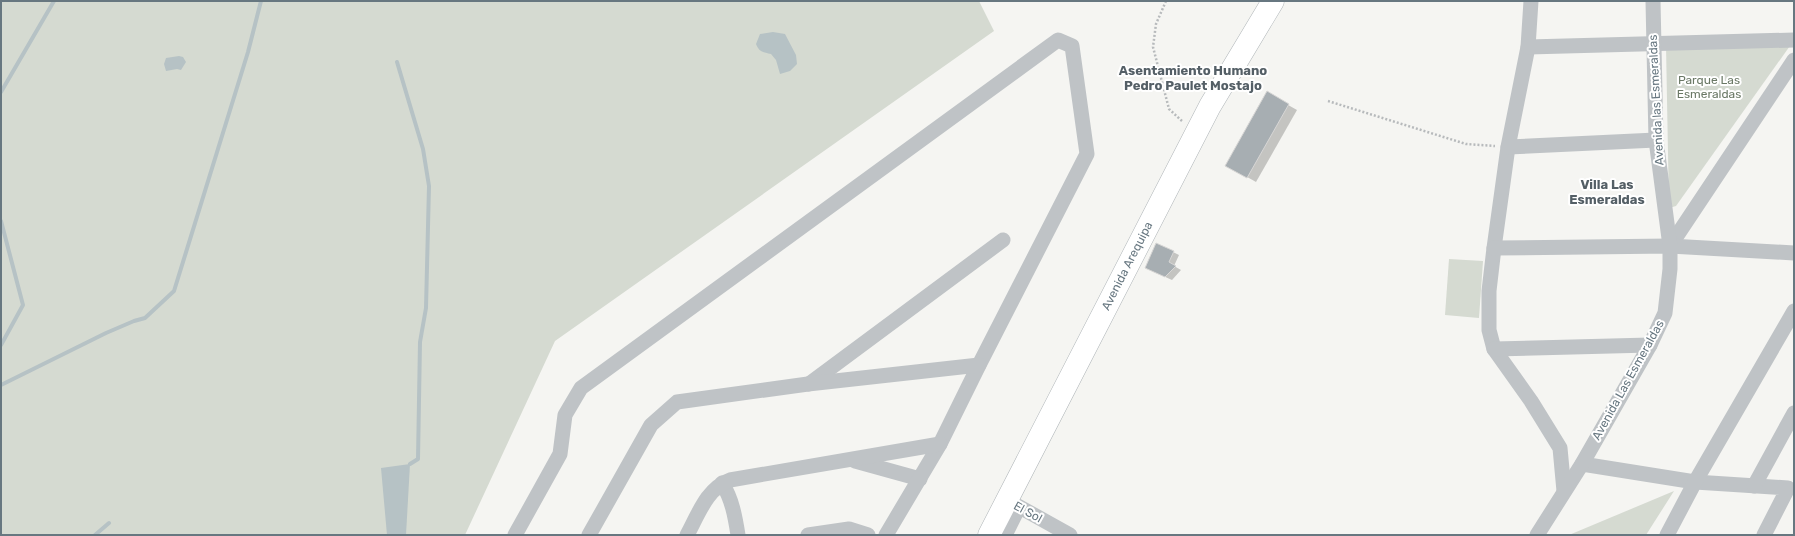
<svg xmlns="http://www.w3.org/2000/svg" width="1795" height="536" font-family="Rubik,sans-serif">
<style>
.green{fill:#d5dad1}
.water{fill:#b6c2c5}
.shadow{fill:#0003}
.lines{fill:none;stroke-linecap:round;stroke-linejoin:round}
.stream{stroke:#b6c2c5;stroke-width:4}
.building{fill:#a7aeb2;stroke:#d7d6d5}
.secondary-casing{stroke:#afb5b8;stroke-width:23}
.path{stroke:#b7babc;stroke-width:2.5;stroke-dasharray:2 2;stroke-linecap:butt}
.street{stroke:#bfc3c6;stroke-width:15}
.secondary{stroke:#fff;stroke-width:22}
.labels{text-anchor:middle;dominant-baseline:central;stroke-width:4;stroke-linejoin:round;paint-order:stroke}
.park-label{font-size:12px;fill:#6a7865;stroke:#fff}
.street-label{font-size:12px;fill:#677780;stroke:#fff}
.neighbourhood-label{font-size:13px;font-weight:bold;fill:#545f66;stroke:#fff}
</style>
<rect width="100%" height="100%" fill="#f5f5f2"/>
<!-- green -->
<g class="green">
<polygon points="1,1 979,1 994,31 555,341 465,535 1,535"/>
<polygon points="1792,43 1676,206 1669,208 1666,45"/>
<polygon points="1449,259 1483,261 1479,318 1445,315"/>
<polygon points="1674,491 1646,535 1569,535"/>
</g>
<!-- water -->
<g class="water">
<path d="M 773,32 L 785,34 L 796,55 L 797,64 L 790,71 L 780,74 L 776,60 L 771,54 C 763,52 759,52 756,44 L 760,34 Z"/>
<polygon points="179,56 183,57 186,62 181,70 177,69 166,71 164,64 166,58"/>
<polygon points="410,464 406,535 387,535 381,468"/>
</g>
<!-- shadow -->
<g class="shadow">
<polygon points="1267,93 1297,110 1256,182 1226,165"/>
<polygon points="1173,252 1179,255 1174,266 1181,270 1172,280 1152,271"/>
</g>
<g class="lines">
<!-- stream -->
<g class="stream">
<polyline points="397,62 423,149 429,186 426,308 420,342 418,459 410,464"/>
<polyline points="1,92 54,1"/>
<polyline points="1,221 23,305 1,345"/>
<polyline points="1,385 106,333 134,321 145,318 174,291 248,52 261,1"/>
<polyline points="95,535 109,523"/>
</g>
</g>
<!-- building -->
<g class="building">
<polygon points="1267,91 1289,104 1247,178 1225,166"/>
<polygon points="1156,243 1174,251 1169,262 1176,266 1165,277 1145,268"/>
</g>
<g class="lines">
<!-- secondary casing -->
<g class="secondary-casing">
<polyline id="secondary" points="989,535 1210,106 1273,1"/>
</g>
<!-- path -->
<g class="path">
<polyline points="1166,1 1156,24 1153,47 1169,109 1183,122"/>
<polyline points="1328,101 1466,144 1495,146"/>
</g>
<!-- street -->
<g class="street">
<polyline points="1531,1 1528,47 1508,147 1494,248 1489,291 1489,330 1494,349 1531,401 1560,448 1564,491"/>
<polyline points="1528,47 1794,40"/>
<polyline points="1508,147 1656,140"/>
<polyline points="1670,246 1794,60"/>
<polyline points="1494,248 1670,246 1794,253"/>
<polyline points="1494,349 1650,345"/>
<polyline points="809,384 1003,240"/>
<polyline points="855,461 920,479"/>
<polyline points="1582,464 1695,482 1788,488 1764,535"/>
<path d="M 722,483 C 732,499 735,516 738,535"/>
<polyline points="1754,486 1794,413"/>
<polyline points="1007,500 1070,535"/>
<polyline points="515,535 560,454 565,415 581,388 1058,40 1072,46 1087,154 979,365 940,444 886,535"/>
<polyline points="589,535 651,425 677,402 808,384 979,365"/>
<path d="M 687,535 C 698,515 707,488 730,480 L 940,444"/>
<polyline points="808,535 849,529 868,535"/>
<polyline points="1005,535 1019,507"/>
<polyline points="1537,535 1582,464 1650,345 1665,313 1670,269 1670,246 1656,140 1653,1"/>
<polyline points="1667,535 1695,482 1794,311"/>
</g>
<!-- secondary -->
<use href="#secondary" class="secondary"/>
</g>
<g class="labels">
<!-- park labels -->
<g class="park-label">
<text x="1709" y="80">Parque Las<tspan x="1709" dy="14">Esmeraldas</tspan></text>
</g>
<!-- street labels -->
<g class="street-label">
<text transform="translate(1656 100) rotate(-93)">Avenida las Esmeraldas</text>
<text transform="translate(1127 266) rotate(-63)">Avenida Arequipa</text>
<text transform="translate(1628 380) rotate(-61)">Avenida Las Esmeraldas</text>
<text transform="translate(1028 512) rotate(29)">El Sol</text>
</g>
<!-- neighbourhood labels -->
<g class="neighbourhood-label">
<text x="1193" y="70">Asentamiento Humano<tspan x="1193" dy="15">Pedro Paulet Mostajo</tspan></text>
<text x="1607" y="184">Villa Las<tspan x="1607" dy="15">Esmeraldas</tspan></text>
</g>
</g>
<!-- border -->
<rect width="1795" height="536" fill="none" stroke="#677780" stroke-width="4"/>
</svg>
